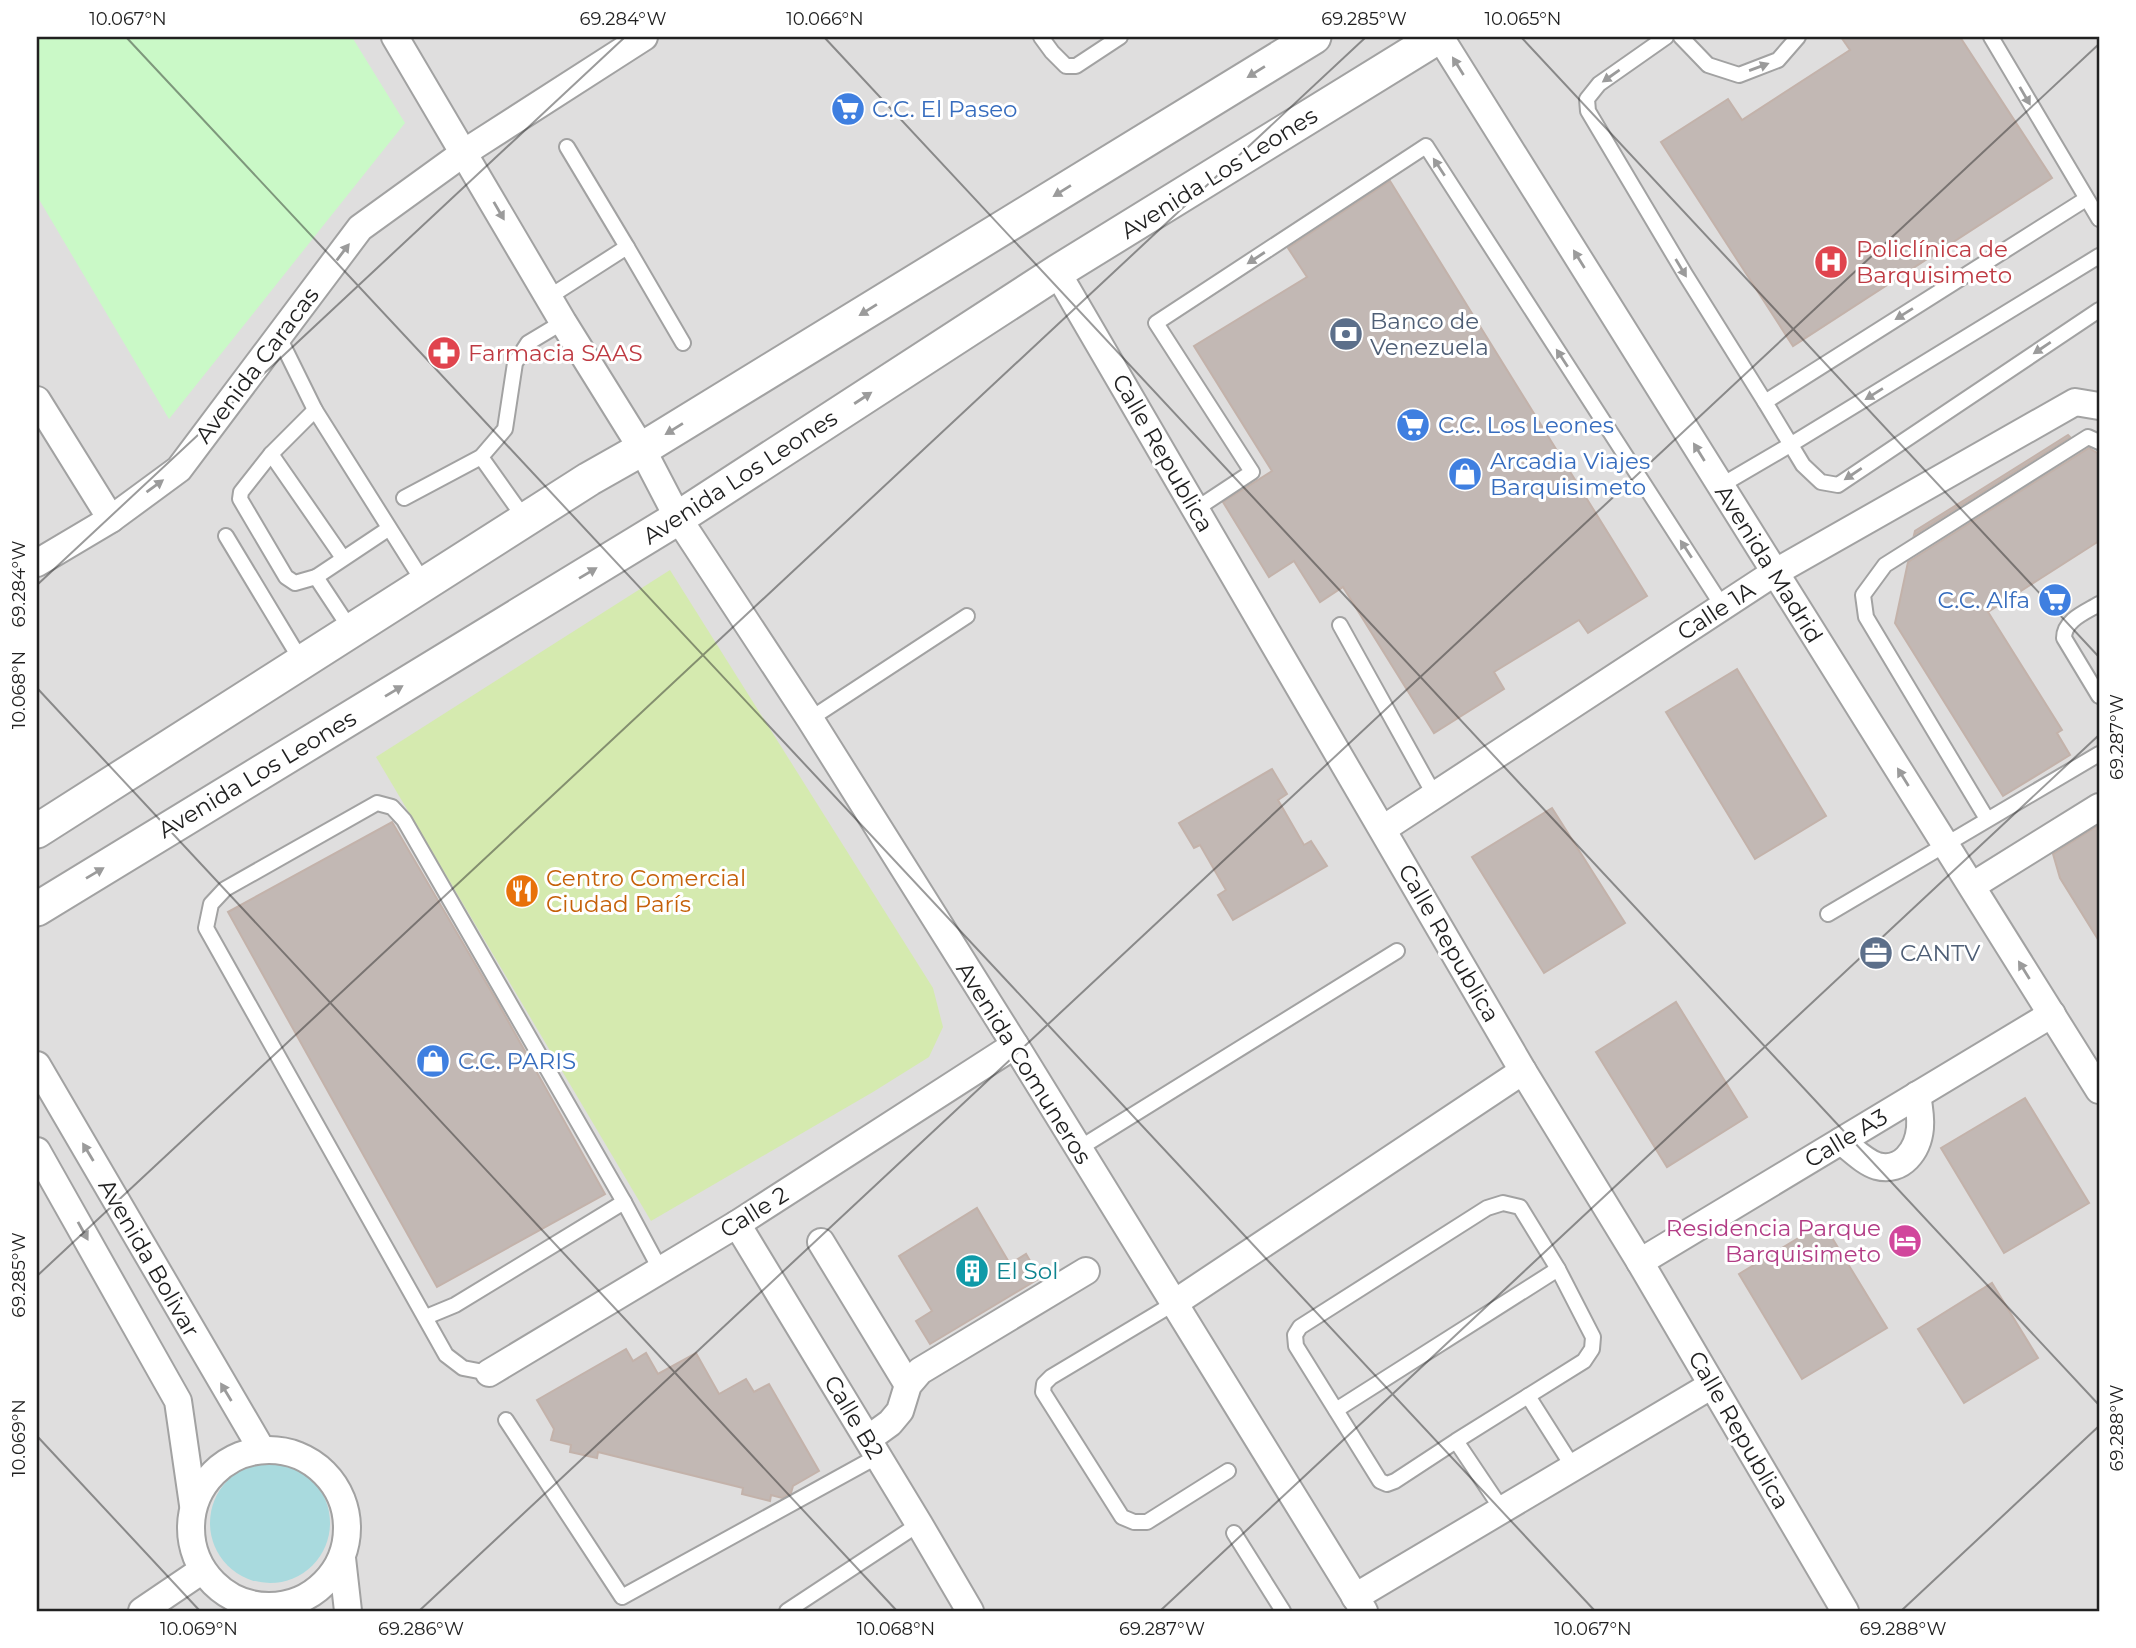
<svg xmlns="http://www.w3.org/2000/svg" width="2136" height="1648" font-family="Montserrat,sans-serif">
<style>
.residential{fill:#dfdede}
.grass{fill:#d5eaaf}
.park{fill:#caf9c7}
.water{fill:#a9dade}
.building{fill:#c2b8b4;stroke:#c3b2aa;stroke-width:2}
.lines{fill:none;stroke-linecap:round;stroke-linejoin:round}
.service-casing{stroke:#a2a2a2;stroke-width:18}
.minor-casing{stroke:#a2a2a2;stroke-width:30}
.tertiary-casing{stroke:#a2a2a2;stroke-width:37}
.service{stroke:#fff;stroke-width:14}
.minor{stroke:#fff;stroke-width:26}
.tertiary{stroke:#fff;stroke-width:33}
.oneway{fill:#9b9b9b}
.ticks{fill:none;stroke:#212121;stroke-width:2;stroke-opacity:0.45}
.labels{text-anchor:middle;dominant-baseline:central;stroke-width:6;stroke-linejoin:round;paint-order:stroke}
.shop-label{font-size:23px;fill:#366cbe;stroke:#fff;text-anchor:start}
.street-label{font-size:23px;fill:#212121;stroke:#fff}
.health-label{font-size:23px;fill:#be3a42;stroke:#fff;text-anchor:start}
.service-label{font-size:23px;fill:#4e5e75;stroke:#fff;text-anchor:start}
.food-label{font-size:23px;fill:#c56008;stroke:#fff;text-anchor:start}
.hotel-label{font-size:23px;fill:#b23c85;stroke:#fff;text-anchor:end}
.culture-label{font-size:23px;fill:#0d838f;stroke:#fff;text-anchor:start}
.neatline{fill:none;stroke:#212121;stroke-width:2.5}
.ticks-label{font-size:18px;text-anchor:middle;fill:#212121}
</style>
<rect width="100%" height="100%" fill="#f1ede8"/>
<!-- residential -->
<rect class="residential" x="37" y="37" width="2062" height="1574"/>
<!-- grass -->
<polygon class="grass" points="670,570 933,988 943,1027 929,1057 873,1092 651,1221 376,757"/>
<!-- park -->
<polygon class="park" points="37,37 352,37 405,123 169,419 37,196"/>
<!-- water -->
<circle class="water" cx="270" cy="1523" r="60"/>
<!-- building -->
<g class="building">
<polygon points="1841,37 1960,37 2052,178 1793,346 1661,142 1728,99 1742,120 1850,50"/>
<polygon points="1390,181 1647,596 1588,633 1579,620 1494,672 1504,689 1434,733 1343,587 1320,602 1294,561 1269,577 1223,502 1272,471 1194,346 1307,277 1288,248"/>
<polygon points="2068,435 2070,437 1914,535 1915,531"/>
<polygon points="2089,448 2099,454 2099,541 1988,612 2062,730 2057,733 2070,755 2003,796 1895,623 1908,562"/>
<polygon points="1737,669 1826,816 1755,859 1666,712"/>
<polygon points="1272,769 1287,794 1278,800 1304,845 1311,841 1327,866 1233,920 1218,895 1226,890 1200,845 1194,848 1179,823"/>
<polygon points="1552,808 1625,923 1544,973 1472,857"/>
<polygon points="392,822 498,1003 605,1194 437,1287 228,912"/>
<polygon points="2099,825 2099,941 2060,878 2053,854"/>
<polygon points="1676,1002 1747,1117 1667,1167 1596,1052"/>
<polygon points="2025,1098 2089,1203 2004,1253 1941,1148"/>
<polygon points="977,1208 1010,1264 1026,1254 1040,1278 930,1344 916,1321 932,1311 899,1256"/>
<polygon points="1823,1223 1887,1328 1802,1379 1739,1274"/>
<polygon points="1992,1283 2038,1358 1964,1403 1918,1329"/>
<polygon points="626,1349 633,1361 646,1353 658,1374 696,1353 719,1394 746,1379 754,1392 769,1384 819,1471 793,1486 791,1493 782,1498 771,1495 770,1501 742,1494 743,1488 598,1452 597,1458 570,1452 571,1445 551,1440 554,1429 537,1400"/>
</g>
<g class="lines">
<!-- service casing -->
<g class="service-casing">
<g id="service">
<polyline points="1041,37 1052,52 1066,66 1076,66 1120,37"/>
<polyline points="1666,37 1599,84 1587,99 1588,111 1685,274 1765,402"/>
<polyline points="1681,37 1708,65 1739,75 1778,60 1798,37"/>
<polyline points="1991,37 2099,219"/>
<polyline points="567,147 627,247"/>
<polyline points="2086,199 1765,402 1803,465 1821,482 1838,485 2099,310"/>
<polyline points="549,297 627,247 683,343"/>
<polyline points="279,337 315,410"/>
<polyline points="271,454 343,558"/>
<polyline points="481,457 525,519"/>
<polyline points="1720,486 1790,445 2099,256"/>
<polyline points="404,498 481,457 505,429 515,363 528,343 563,322"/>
<polyline points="1196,509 1252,472 1156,323 1426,146 1723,607"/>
<polyline points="226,536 302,662"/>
<polyline points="316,577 388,529"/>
<path d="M 2099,604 C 2086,612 2064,620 2064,638 L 2099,696"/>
<polyline points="1340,625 1435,796"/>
<polyline points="351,630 316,577 295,583 286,577 240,499 241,492 271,454 315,410 424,583"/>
<polyline points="810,719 967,616"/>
<polyline points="1987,819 1866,617 1863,595 1885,565 2088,437 2099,442"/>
<polyline points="1828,914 2099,754"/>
<polyline points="1078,1149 1397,951"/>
<polyline points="1173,1304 1051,1377 1044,1384 1043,1392 1122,1517 1134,1522 1147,1522 1228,1471"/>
<polyline points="426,1317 455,1305 624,1202 660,1269"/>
<polyline points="489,1373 463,1368 446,1355 206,928 211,904 225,889 377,803 392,807 404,820 624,1202"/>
<polyline points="1528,1396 1573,1467"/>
<polyline points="1336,1410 1558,1269"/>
<polyline points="506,1420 622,1597 878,1456"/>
<polyline points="1456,1441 1584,1361 1592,1349 1593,1337 1558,1269 1520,1207 1503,1203 1487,1208 1300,1327 1295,1335 1296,1346 1380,1481 1387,1484 1395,1481 1456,1441 1503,1511"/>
<polyline points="1234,1533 1283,1611"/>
<polyline points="787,1611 919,1524"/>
</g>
</g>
<!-- minor casing -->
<g class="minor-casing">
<g id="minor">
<polyline points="395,37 563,322 642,449 678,518 810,719 1015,1045 1364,1611"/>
<polyline points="1440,37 2099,1090"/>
<polyline points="1057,272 1523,1071 1640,1262 1845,1611"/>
<polyline points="37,400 111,519"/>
<polyline points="37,563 111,519 179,469 360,228 465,152 644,37"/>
<polyline points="1383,829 1774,573 2075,402 2099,406"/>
<polyline points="1972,886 2099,807"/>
<polyline points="37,1065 262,1450"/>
<path d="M 1841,1141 C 1852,1149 1864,1162 1877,1166 C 1902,1173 1918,1150 1920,1128 C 1921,1117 1919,1106 1917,1095"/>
<polyline points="37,1151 178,1401 193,1505"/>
<polyline points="737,1224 919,1524 970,1611"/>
<polyline points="821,1242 908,1385"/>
<polyline points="1640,1262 2052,1014"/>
<polyline points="1173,1304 1523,1071"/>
<polyline points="489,1373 737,1224 1015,1045"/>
<polyline points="868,1439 890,1423 900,1411 908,1385 920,1371 1086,1271"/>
<circle cx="269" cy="1528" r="78"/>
<polyline points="342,1558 348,1611"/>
<polyline points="1355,1597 1712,1385"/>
<polyline points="142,1611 201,1571"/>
</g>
</g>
<!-- tertiary casing -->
<g class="tertiary-casing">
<g id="tertiary">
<polyline points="37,831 589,479 642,449 1314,37"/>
<polyline points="37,909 678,518 1057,272 1438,37"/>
</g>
</g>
<!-- service -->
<use href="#service" class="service"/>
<!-- minor -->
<use href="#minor" class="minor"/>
<!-- tertiary -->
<use href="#tertiary" class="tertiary"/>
</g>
<!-- one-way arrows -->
<defs><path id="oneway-solid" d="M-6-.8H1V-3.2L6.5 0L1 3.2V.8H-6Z" transform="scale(1.75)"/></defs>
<g class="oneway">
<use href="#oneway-solid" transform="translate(1458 66) rotate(-122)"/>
<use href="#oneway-solid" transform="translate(1759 67) rotate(-20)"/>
<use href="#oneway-solid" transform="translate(1256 72) rotate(148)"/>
<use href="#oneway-solid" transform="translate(1611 76) rotate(145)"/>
<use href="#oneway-solid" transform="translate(2025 96) rotate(60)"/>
<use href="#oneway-solid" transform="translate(1439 167) rotate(-123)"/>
<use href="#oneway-solid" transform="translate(1062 191) rotate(148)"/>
<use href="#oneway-solid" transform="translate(499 211) rotate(60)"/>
<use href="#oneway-solid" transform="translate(343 252) rotate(-53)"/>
<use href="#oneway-solid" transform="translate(1256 258) rotate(147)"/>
<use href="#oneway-solid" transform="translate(1579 259) rotate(-122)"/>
<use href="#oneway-solid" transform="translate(1681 268) rotate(59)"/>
<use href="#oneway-solid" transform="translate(868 310) rotate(148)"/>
<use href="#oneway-solid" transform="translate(1904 314) rotate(148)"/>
<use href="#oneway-solid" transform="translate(2042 348) rotate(146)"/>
<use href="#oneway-solid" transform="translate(1562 358) rotate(-123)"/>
<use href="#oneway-solid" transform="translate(1874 394) rotate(148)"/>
<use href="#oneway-solid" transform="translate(863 398) rotate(-33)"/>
<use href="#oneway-solid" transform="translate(674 429) rotate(148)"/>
<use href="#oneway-solid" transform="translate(1699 452) rotate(-122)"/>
<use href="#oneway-solid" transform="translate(1853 474) rotate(146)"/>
<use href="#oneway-solid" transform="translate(155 486) rotate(-36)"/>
<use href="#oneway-solid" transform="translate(1686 549) rotate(-123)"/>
<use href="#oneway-solid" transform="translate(588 573) rotate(-31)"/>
<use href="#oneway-solid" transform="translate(394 691) rotate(-31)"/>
<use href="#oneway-solid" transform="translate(1903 777) rotate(-122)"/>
<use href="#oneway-solid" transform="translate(95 873) rotate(-31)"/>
<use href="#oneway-solid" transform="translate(2024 970) rotate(-122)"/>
<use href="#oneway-solid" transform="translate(88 1152) rotate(-121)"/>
<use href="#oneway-solid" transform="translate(83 1231) rotate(61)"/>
<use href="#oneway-solid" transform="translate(226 1392) rotate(-121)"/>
</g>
<!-- ticks -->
<path class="ticks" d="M 126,37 L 1595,1611M 824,37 L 2099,1405M 1521,37 L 2099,657M 37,585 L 625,37M 37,688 L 897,1611M 37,1276 L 1366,37M 37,1436 L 200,1611M 419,1611 L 2099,44M 1160,1611 L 2099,735M 1901,1611 L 2099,1426"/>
<!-- icons -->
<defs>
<g id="supermarket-disc" transform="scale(1.75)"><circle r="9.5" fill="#3f7fe0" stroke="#fff"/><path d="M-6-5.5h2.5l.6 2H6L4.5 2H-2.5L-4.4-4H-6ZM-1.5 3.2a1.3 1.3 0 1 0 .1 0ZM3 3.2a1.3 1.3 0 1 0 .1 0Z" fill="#fff"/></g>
<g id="hospital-disc" transform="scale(1.75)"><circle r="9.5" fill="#e0444e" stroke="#fff"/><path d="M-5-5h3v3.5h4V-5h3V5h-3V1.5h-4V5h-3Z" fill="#fff"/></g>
<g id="bank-disc" transform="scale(1.75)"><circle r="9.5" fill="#5c6f8a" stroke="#fff"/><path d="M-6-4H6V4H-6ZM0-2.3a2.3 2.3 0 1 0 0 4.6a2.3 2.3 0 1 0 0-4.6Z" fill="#fff"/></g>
<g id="pharmacy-disc" transform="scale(1.75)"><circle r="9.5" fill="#e0444e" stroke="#fff"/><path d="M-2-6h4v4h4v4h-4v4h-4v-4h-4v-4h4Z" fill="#fff"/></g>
<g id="shop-disc" transform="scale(1.75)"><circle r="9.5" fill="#3f7fe0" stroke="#fff"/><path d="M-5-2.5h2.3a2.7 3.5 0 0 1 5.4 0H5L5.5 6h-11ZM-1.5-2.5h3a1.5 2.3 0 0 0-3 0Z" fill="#fff"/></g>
<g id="restaurant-disc" transform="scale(1.75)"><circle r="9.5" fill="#e8710a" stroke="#fff"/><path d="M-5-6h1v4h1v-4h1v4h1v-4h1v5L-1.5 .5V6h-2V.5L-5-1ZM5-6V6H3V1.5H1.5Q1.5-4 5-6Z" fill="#fff"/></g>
<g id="office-disc" transform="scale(1.75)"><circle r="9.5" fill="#5c6f8a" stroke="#fff"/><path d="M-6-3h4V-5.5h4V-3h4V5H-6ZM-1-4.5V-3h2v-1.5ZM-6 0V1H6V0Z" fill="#fff"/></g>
<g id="hotel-disc" transform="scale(1.75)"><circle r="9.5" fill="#d1479c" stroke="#fff"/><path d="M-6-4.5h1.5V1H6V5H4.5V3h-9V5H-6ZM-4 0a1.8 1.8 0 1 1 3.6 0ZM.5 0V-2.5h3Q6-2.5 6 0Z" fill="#fff"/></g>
<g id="building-disc" transform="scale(1.75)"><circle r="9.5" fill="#0f9aa8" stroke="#fff"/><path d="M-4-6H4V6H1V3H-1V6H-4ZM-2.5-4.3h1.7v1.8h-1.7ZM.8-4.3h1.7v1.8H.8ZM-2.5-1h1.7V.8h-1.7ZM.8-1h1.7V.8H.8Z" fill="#fff"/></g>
</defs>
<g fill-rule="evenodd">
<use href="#supermarket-disc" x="848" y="109"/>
<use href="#hospital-disc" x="1831" y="262"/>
<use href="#bank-disc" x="1346" y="334"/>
<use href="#pharmacy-disc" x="444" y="353"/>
<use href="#supermarket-disc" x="1413" y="425"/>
<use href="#shop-disc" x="1465" y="474"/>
<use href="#supermarket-disc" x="2055" y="600"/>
<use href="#restaurant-disc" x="522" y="891"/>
<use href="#office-disc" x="1876" y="953"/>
<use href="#shop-disc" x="433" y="1061"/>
<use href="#hotel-disc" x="1905" y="1241"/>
<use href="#building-disc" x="972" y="1271"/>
</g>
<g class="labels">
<!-- shop labels -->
<g class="shop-label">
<text x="872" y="109">C.C. El Paseo</text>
<text x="1438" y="425">C.C. Los Leones</text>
<text x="1490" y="461">Arcadia Viajes<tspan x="1490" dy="26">Barquisimeto</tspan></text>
<text x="2030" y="600" text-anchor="end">C.C. Alfa</text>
<text x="458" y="1061">C.C. PARIS</text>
</g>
<!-- street labels -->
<g class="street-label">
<text transform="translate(1219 173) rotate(-32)">Avenida Los Leones</text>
<text transform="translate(257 365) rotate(-53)">Avenida Caracas</text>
<text transform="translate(1163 453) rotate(60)">Calle Republica</text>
<text transform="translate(740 477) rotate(-33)">Avenida Los Leones</text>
<text transform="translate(1769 564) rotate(58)">Avenida Madrid</text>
<text transform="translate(1716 611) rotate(-33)">Calle 1A</text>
<text transform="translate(257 774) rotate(-31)">Avenida Los Leones</text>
<text transform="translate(1449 943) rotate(60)">Calle Republica</text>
<text transform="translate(1024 1063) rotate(58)">Avenida Comuneros</text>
<text transform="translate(1846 1138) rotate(-31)">Calle A3</text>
<text transform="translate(754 1212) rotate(-32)">Calle 2</text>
<text transform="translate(149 1258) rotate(60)">Avenida Bolivar</text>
<text transform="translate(854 1417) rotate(59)">Calle B2</text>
<text transform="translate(1739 1430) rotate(60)">Calle Republica</text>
</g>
<!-- health labels -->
<g class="health-label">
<text x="1856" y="249">Policlínica de<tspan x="1856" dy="26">Barquisimeto</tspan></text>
<text x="468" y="353">Farmacia SAAS</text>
</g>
<!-- service labels -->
<g class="service-label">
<text x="1370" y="321">Banco de<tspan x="1370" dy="26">Venezuela</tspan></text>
<text x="1900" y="953">CANTV</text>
</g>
<!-- food labels -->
<g class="food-label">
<text x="546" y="878">Centro Comercial<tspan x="546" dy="26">Ciudad París</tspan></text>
</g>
<!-- hotel labels -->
<g class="hotel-label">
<text x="1881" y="1228">Residencia Parque<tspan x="1881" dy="26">Barquisimeto</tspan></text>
</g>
<!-- culture labels -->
<g class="culture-label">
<text x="996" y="1271">El Sol</text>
</g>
</g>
<!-- border -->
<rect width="2136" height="1648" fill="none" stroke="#ffffff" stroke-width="77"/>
<rect x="38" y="38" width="2060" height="1572" class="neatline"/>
<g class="ticks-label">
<text x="128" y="25">10.067°N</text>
<text x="623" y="25">69.284°W</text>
<text x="825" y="25">10.066°N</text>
<text x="1364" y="25">69.285°W</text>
<text x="1523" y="25">10.065°N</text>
<text transform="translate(19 584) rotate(-90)" y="6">69.284°W</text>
<text transform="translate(19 690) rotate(-90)" y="6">10.068°N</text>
<text transform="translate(2117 737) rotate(-90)" y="6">69.287°W</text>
<text transform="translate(19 1275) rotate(-90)" y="6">69.285°W</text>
<text transform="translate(2117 1428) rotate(-90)" y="6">69.288°W</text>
<text transform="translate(19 1438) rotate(-90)" y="6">10.069°N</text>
<text x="199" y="1635">10.069°N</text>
<text x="421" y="1635">69.286°W</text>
<text x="896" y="1635">10.068°N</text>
<text x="1162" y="1635">69.287°W</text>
<text x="1593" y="1635">10.067°N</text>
<text x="1903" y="1635">69.288°W</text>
</g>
</svg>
